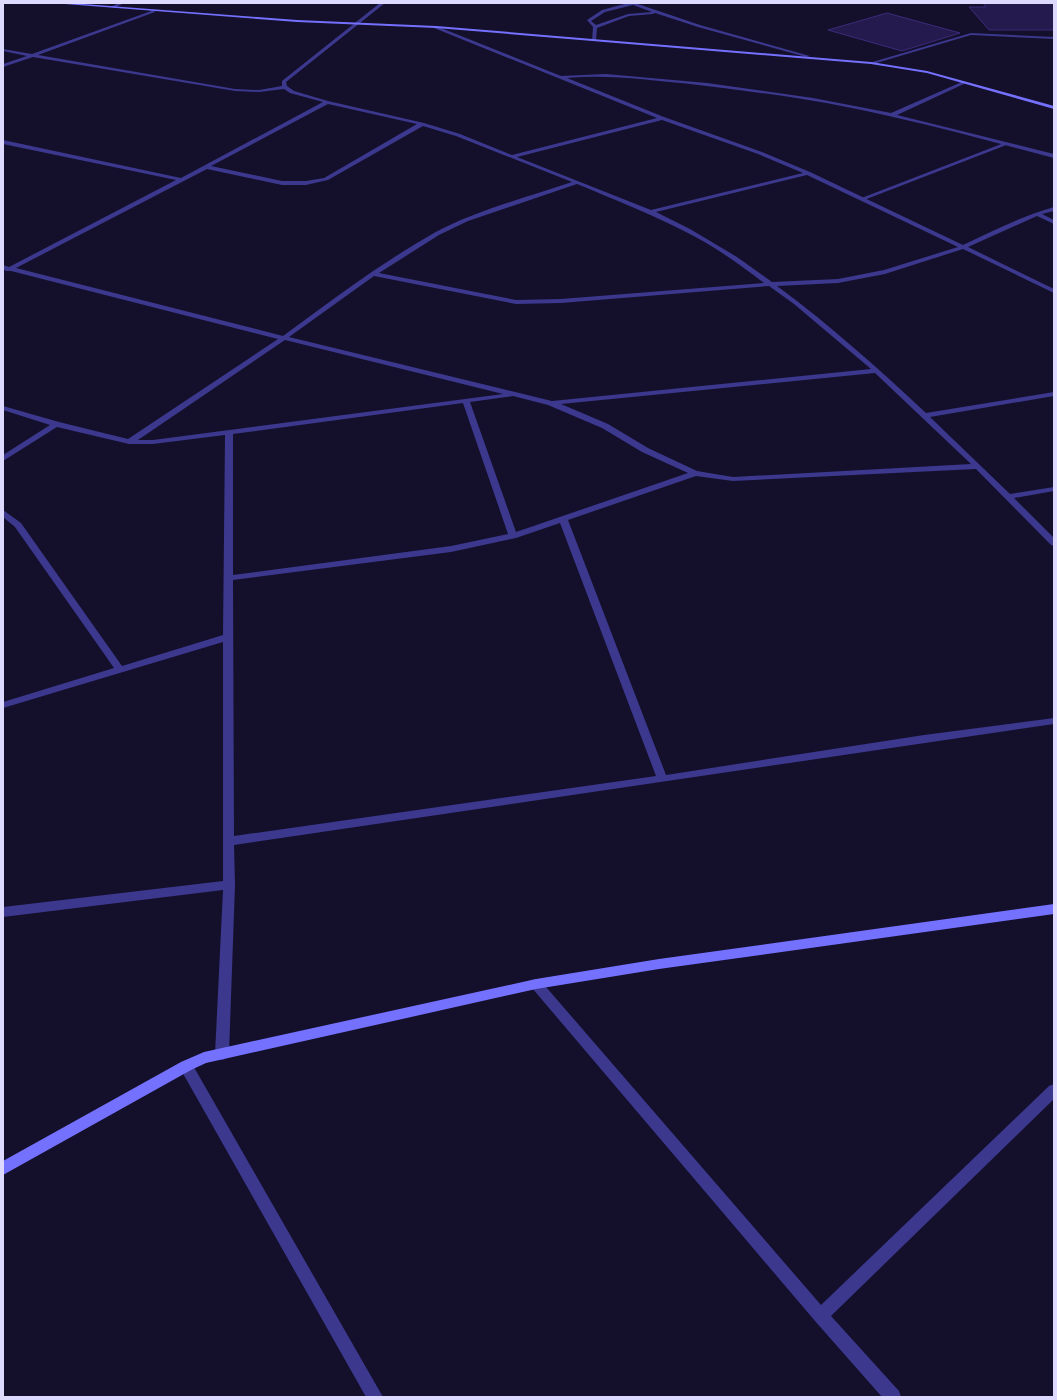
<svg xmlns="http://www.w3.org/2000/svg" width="1057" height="1400" font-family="Cabin,sans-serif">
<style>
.building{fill:#251a4d;stroke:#3b2b7b}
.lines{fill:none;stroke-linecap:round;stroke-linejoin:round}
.lane{fill:#3b388d;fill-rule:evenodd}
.street{fill:#3b388d;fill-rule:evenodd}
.secondary{fill:#7571ff;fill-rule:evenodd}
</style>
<rect width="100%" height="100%" fill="#140f2b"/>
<!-- building -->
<g class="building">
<polygon points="983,3 1054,3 1054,30 989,30 969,7 986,7"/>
<polygon points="887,13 960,33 902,51 828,30"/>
</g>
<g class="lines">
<!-- lane -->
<g class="lane">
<path d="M 628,3 L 635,3 L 700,25 L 810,56 L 806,57 L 698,27 L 655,13 L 653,14 L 629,16 L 597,28 L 596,40 L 592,41 L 593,27 L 587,20 L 602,10 ZM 633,5 L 652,12 L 628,14 L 596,25 L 591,21 L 605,12 Z"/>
<polygon points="971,33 1054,37 1054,39 971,35 873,64 869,63"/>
<polygon points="1004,143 1009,144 864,200 859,199"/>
</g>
<!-- street -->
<g class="street">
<polygon points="119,3 124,3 114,8 111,7"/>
<path d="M 380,3 L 385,3 L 286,82 L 287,86 L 294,91 L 328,101 L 424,123 L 460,134 L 512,155 L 657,118 L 434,28 L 436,26 L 561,76 L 606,74 L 707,83 L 813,98 L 891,113 L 964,81 L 966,83 L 897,115 L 1054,154 L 1054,158 C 1000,144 947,129 893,117 C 826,101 758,92 690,84 C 649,80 608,74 567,78 L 664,117 L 762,152 L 810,172 L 963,245 C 993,231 1022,216 1054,207 L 1054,211 L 1042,214 L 1054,220 L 1054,224 L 1037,216 L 968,247 L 1054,289 L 1054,293 L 963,249 L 885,274 L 838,283 L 777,286 C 830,325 879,369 926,413 L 1054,392 L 1054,396 L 930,417 L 1010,494 L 1054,487 L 1054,491 L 1014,498 L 1054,538 L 1054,546 L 1051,545 L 976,469 L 733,481 L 696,476 L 568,520 L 666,775 L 924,735 L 1054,718 L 1054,724 L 234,845 L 235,885 L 229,1054 L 227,1058 L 222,1060 L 217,1058 L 215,1054 L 223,890 L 3,917 L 3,907 L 223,881 L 223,642 L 3,708 L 3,702 L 114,668 L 15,527 L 3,517 L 3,510 L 21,523 L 122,666 L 223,635 L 225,435 L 153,444 L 129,444 L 57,427 L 3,461 L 3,455 L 50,425 L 3,410 L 3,406 L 59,422 L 128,439 L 278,339 L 11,271 L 6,271 L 3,269 L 3,265 L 9,267 L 176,180 L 3,144 L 3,140 L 181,178 L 323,102 L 290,93 L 284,89 L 259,92 L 235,91 L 33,57 L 3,67 L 3,64 L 27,56 L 3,51 L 3,49 L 32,54 L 154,10 L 155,12 L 38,55 L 235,89 L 259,90 L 282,86 L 282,81 ZM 328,104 L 417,124 L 324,178 L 306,181 L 282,181 L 211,166 ZM 662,120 L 758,154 L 803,173 L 651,210 L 517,157 ZM 423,126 L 456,136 L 572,182 C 528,197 474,211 434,233 C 381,263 332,300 283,336 L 16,268 L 207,169 L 282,185 L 306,185 L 328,180 ZM 807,175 L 958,247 L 884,270 L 838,279 L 772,282 L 737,257 L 690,229 L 656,212 ZM 577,184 C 613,199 649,213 684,231 C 713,245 739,264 764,283 L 561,299 L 516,300 L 379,273 L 439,235 L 468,221 ZM 374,276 L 516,304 L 561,303 L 769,286 L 794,304 L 871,369 L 552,401 L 289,337 ZM 285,340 L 503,394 L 153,440 L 138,440 ZM 875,373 L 971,464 L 733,477 L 697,471 L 648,448 L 608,424 L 561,404 ZM 513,396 L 548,405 L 602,428 L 642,452 L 688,473 L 516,532 L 470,402 ZM 463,403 L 508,534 L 451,546 L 233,575 L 233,434 ZM 560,523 L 656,776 L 234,836 L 233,580 L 451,552 L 516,538 Z"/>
<polygon points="536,979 540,980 821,1305 1049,1086 1054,1084 1054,1099 831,1316 899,1391 901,1397 882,1397 815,1321 532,988 530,984 532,980"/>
<polygon points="186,1060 191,1062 383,1397 366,1397 181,1070 179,1066 181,1062"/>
</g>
<!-- secondary -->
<g class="secondary">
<polygon points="52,3 70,3 297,20 436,26 871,62 927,71 1054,106 1054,109 927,73 871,64 436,28 297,22"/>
<polygon points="1054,904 1054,914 659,969 536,989 206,1063 191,1070 3,1175 3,1161 181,1062 204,1052 536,979 659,959"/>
</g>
</g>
<!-- border -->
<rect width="1057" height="1400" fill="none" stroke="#dedaff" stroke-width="8"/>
</svg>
